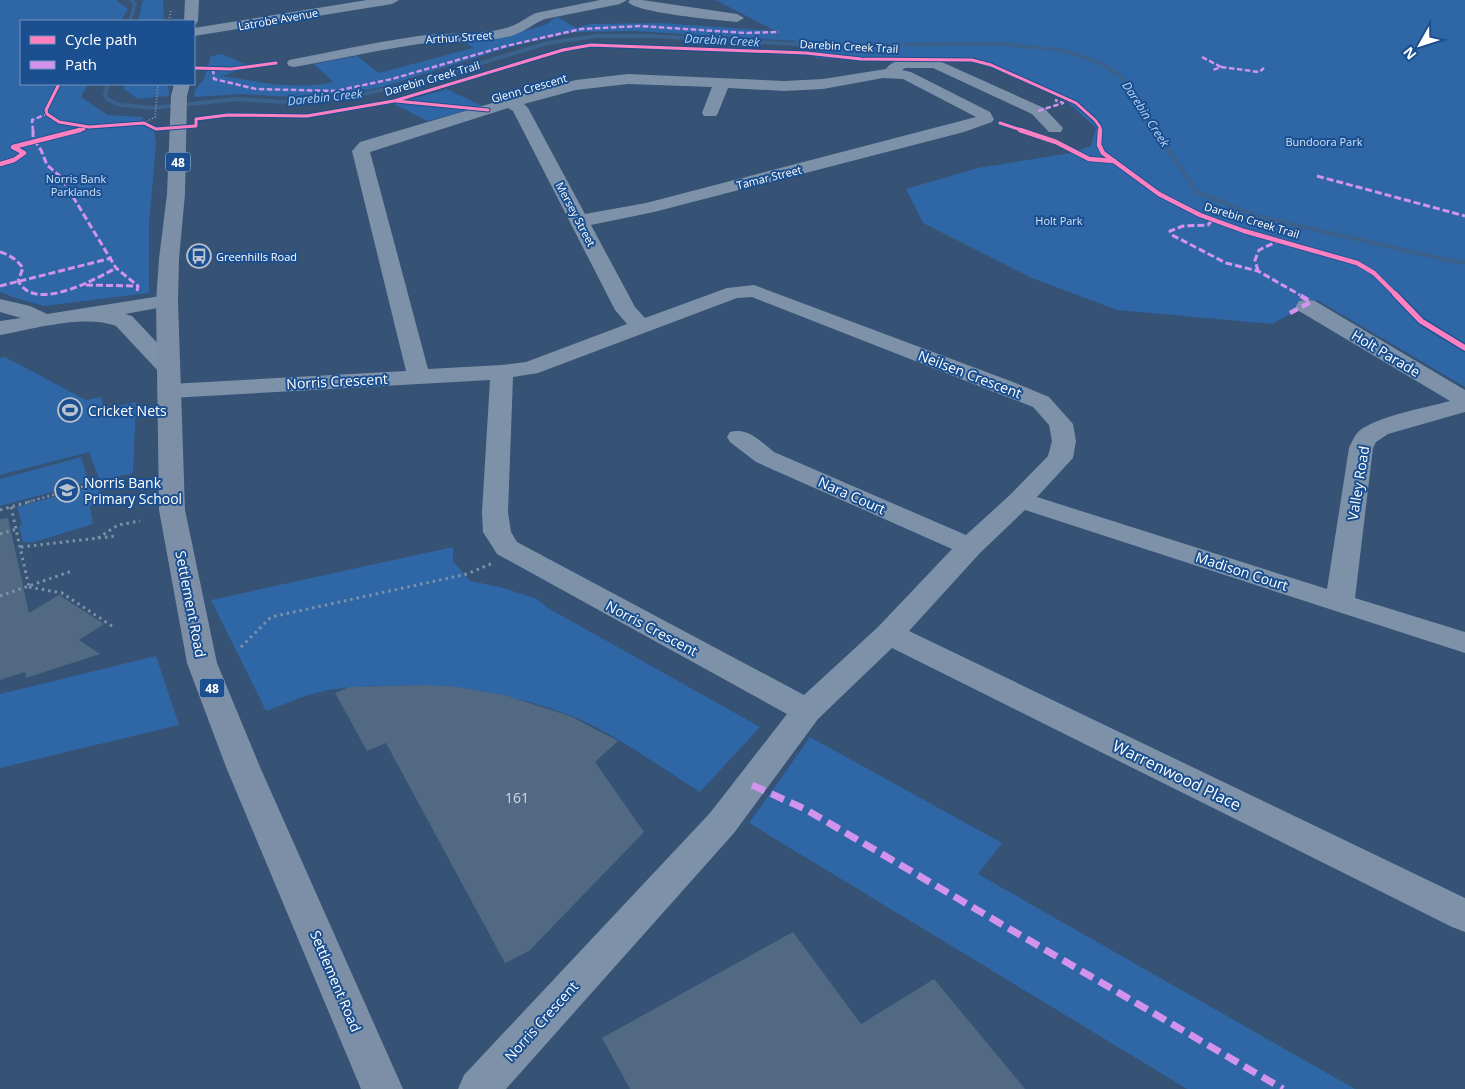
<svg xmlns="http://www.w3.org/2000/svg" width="1465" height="1089" font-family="'Open Sans',sans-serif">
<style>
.green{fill:#2f66a5}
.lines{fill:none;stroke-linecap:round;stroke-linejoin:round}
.stream-far1{stroke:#3b618d;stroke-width:4}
.stream{stroke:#3b618d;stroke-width:4.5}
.building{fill:#526984}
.path-far2{stroke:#7d92a8;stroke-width:2;stroke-dasharray:1 2;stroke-linecap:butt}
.path-far1{stroke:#7d92a8;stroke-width:2.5;stroke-dasharray:2 3;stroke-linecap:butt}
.path{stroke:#7d92a8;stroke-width:3;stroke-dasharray:2.5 4;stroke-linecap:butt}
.minor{fill:#7d92a8;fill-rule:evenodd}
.major{fill:#7d8ea7;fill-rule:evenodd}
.quiet-far3{stroke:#d193ec;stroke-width:2.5;stroke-dasharray:5.5 2.5;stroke-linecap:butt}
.quiet-far2{stroke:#d193ec;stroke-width:3;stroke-dasharray:7 3;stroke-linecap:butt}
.quiet-far1{stroke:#d193ec;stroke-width:4.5;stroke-dasharray:9 4.5;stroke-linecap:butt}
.quiet{stroke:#d193ec;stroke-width:7;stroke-dasharray:14 7;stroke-linecap:butt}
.cycleway-far2-casing{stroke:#1b4f8f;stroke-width:5}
.cycleway-far1-casing{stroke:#1b4f8f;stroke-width:6}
.cycleway-casing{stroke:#1b4f8f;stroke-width:8}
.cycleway-far2{stroke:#ff80c0;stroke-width:3}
.cycleway-far1{stroke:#ff80c0;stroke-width:4.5}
.cycleway{stroke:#ff80c0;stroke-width:5.5}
.labels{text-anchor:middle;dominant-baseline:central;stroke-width:4;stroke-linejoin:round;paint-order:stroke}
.far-street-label{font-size:11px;fill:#fff;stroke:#1b4f8f}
.far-park-label{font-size:11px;fill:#cfe3fa;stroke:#1b4f8f}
.far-poi-label{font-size:11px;fill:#fff;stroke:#1b4f8f;text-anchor:start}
.far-water-label{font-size:12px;font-style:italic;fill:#b5d3f5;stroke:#1b4f8f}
.shield{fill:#1b4f8f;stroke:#bbcadd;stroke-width:1}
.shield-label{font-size:12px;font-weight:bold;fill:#fff}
.street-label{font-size:14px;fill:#fff;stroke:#1b4f8f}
.poi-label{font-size:14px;fill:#fff;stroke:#1b4f8f;text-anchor:start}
.near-number-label{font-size:14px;fill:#d4dae0}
.near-street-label{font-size:16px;fill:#fff;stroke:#1b4f8f}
</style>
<rect width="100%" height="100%" fill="#365274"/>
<!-- green -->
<g class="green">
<polygon points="0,0 116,0 128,9 121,21 21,21 21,84 88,84 81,97 108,115 143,117 141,121 154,129 156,144 149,224 149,293 44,306 15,298 0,292"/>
<polygon points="143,0 163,0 164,21 138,21"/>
<path d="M 715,0 L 1465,0 L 1465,387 L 1317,300 L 1272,324 L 1117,310 L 1032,278 L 923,223 L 906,189 L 978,168 L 1071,153 L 1091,146 L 1096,128 L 1064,99 L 1006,72 L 960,59 L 949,61 L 890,61 L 817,58 L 795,41 L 635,31 L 576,32 L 513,46 L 382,87 L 333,96 L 292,97 L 242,94 L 194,97 L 195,90 L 204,79 L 211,56 L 222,54 L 247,65 L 275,62 L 277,64 L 250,67 L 221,76 C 257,81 297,91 333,82 L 314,64 L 357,56 L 379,73 L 473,48 L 465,42 C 493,38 519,33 545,25 C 550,23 553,18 558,17 L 576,28 L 590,24 L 660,23 L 776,31 Z"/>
<polygon points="125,84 168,84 169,96 138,99 124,89"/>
<polygon points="447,89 482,106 428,121 394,104"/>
<polygon points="5,357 86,400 101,397 104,409 136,402 133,473 100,481 89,452 0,475 0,358"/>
<polygon points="81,457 89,482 0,506 0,479"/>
<polygon points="98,485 103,502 90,506 93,524 31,543 23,542 19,526 22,525 17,507"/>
<path d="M 453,547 L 453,561 L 470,581 L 500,587 L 537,599 L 548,608 L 760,727 L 700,792 C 660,767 613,732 569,715 C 508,692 445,683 380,686 C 360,687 339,687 320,692 C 301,696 284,705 266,711 L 211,600 Z"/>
<polygon points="156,656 179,725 0,768 0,694"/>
<polygon points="810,737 1002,843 978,874 1355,1089 1187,1089 749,823"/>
</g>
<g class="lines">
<!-- stream-far1 -->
<g class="stream-far1">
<polyline points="130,21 135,4 131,0"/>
<polyline points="108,84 105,94 107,99 120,105 153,108 237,99 282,102 325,99 368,93 417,82 548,43 597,36 650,36 810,45 1001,44 1061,50 1084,57 1102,64 1122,77 1125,86 1156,131"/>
</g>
<!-- stream -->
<polyline class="stream" points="1155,130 1197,192 1256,216 1452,261 1465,262"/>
</g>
<!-- building -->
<g class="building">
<polygon points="8,518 29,613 59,595 104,624 79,640 100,654 26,678 25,672 0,680 0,519"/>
<polygon points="427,685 458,687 504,695 570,716 618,741 595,762 644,832 529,951 505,963 386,743 367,751 335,693 349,687"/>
<polygon points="793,932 861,1024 934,979 1025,1089 630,1089 602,1038"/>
</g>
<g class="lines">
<!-- path-far2 -->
<g class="path-far2">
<polyline points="169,21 171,10"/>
<polyline points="144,123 155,117 158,84"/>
</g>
<!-- path-far1 -->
<polyline class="path-far1" points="28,502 95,483"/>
<!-- path -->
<g class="path">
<polyline points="11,507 29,587"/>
<polyline points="0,510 32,501"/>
<polyline points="0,534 17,529"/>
<polyline points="98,538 118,525 140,521"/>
<polyline points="21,547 115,536"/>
<polyline points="29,587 62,593 112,626"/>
<polyline points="0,596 72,571"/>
<polyline points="241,647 271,617 467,574 493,563"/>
</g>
<!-- minor -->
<g class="minor">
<polygon points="367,0 399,0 392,4 194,36 194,28"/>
<path d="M 600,0 L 627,0 L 620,4 L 545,19 C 532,24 525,32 511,36 C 481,44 449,40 419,44 C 377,50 335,60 294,67 L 289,66 L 287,63 L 289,60 L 294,59 C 335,51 377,42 418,36 C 447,32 477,36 506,28 C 518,25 525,18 536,13 Z"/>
<path d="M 630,0 L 642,0 L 737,14 L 744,18 L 737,22 C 718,20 637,13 628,2 Z"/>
<path d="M 935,59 L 1044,108 L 1063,128 L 1061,132 L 1049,132 L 1032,114 L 933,68 L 905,68 L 902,70 L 911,72 L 990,112 L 994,119 L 992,122 L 964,132 L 654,212 L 591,225 L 635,307 L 645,318 L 727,288 L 754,285 L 1013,382 L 1049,397 L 1073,424 L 1076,441 L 1073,458 L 1037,497 L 1327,589 L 1349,448 C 1352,442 1354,436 1359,431 C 1378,416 1425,408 1450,401 L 1299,311 L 1296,306 L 1299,301 L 1307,300 L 1315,301 L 1465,390 L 1465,412 L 1388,434 L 1376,442 L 1373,448 L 1355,598 L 1465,632 L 1465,653 L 1025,510 L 980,553 L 909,631 L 1465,898 L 1465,932 L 1452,927 L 892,648 L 818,719 L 734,833 L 506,1089 L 458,1089 L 464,1075 L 710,813 L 787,714 L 497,554 L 483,532 L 482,512 L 490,380 L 170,398 L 162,396 L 158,391 L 162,386 L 170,384 L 406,371 L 352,151 L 360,142 L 540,89 L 576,80 L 628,74 L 784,81 L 823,79 L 886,69 C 895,55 920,59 935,59 ZM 883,78 L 903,79 L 976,117 L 646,203 L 585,214 L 528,108 L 524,104 L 576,90 L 628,84 L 712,87 L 702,113 L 704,116 L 716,116 L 718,113 L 728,88 L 784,91 L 823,89 ZM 508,108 L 513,111 L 615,310 L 627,324 L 526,362 L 502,365 L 428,369 L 370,152 ZM 752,297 L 1033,407 L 1049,425 L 1052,441 L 1048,456 L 1011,494 L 966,535 L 774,452 C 760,441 748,427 730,432 L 727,437 L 730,442 L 756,462 L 952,549 L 878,627 L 804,695 L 517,542 L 511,532 L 508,512 L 513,377 L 538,373 L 737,298 Z"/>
<path d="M 167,295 L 174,297 L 178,301 L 174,305 L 125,314 L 132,316 L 177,364 L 180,369 L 177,374 L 169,376 L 161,374 L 116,326 C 85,314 33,329 0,335 L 0,321 L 21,318 L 0,312 L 0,299 L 30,306 L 47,314 Z"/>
</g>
<!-- major -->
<g class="major">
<polygon points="185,0 199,0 198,21 196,24 194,24 194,21 184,21"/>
<polygon points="174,84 190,84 187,96 185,194 179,259 178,301 185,510 217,663 260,767 403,1089 361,1089 226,767 187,663 159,510 156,301 159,259 167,194 171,96"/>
</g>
<!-- quiet-far3 -->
<g class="quiet-far3">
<polyline points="1202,57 1221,67 1213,70"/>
<polyline points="1221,67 1259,72 1264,68"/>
<polyline points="213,69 214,79 256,89 336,91 392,79 506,46 581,29 640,26 746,33 779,32"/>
<polyline points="1038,111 1063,103 1055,100"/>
<polyline points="33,131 32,120 47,114"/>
</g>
<!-- quiet-far2 -->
<g class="quiet-far2">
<polyline points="33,130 33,139 41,150 47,165 61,177 116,268 138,286 137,291"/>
<polyline points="1317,176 1465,216"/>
<polyline points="1212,220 1208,225 1183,226 1170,231 1172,235 1226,263 1258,271 1300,295"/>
<path d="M 0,252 C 10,255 17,260 23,268 L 18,281 C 20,284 23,288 26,290 C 48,305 96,279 116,268"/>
<polyline points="1258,271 1255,260 1259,250 1278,241"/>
<polyline points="86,285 138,286"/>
<polyline points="0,286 112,258"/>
</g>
<!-- quiet-far1 -->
<polyline class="quiet-far1" points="1290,313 1311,302 1298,294"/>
<!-- quiet -->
<polyline class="quiet" points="752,785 805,809 1283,1089"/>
<!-- cycleway-far2 casing -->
<g class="cycleway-far2-casing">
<g id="cycleway-far2">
<polyline points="194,68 231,69 276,63"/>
<polyline points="59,84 46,110 47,114 59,122 89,127 144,123 156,129 196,126 196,119 228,115 307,116 394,101 563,50 591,45 806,53 861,59 972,60 991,65 1076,103 1095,120 1100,127 1100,131"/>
<polyline points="396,101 488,110"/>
<polyline points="1000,123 1024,131"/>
<polyline points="75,131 84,129"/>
</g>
</g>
<!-- cycleway-far1 casing -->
<g class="cycleway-far1-casing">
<g id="cycleway-far1">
<polyline points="1020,130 1056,142 1089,159 1114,161"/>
<polyline points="1100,130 1099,145 1103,153 1159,194 1200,215 1244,231 1357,263 1374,273 1396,295"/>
<polyline points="0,164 14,160 24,153 13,147 80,130"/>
</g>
</g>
<!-- cycleway casing -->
<g class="cycleway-casing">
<polyline id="cycleway" points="1395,294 1421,321 1465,348"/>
</g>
<!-- cycleway-far2 -->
<use href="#cycleway-far2" class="cycleway-far2"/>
<!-- cycleway-far1 -->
<use href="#cycleway-far1" class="cycleway-far1"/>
<!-- cycleway -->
<use href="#cycleway" class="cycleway"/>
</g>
<!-- icons -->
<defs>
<g id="bus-ring" transform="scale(1.25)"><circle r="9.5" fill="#1b4f8f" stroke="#b9c2ce" stroke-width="1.5"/><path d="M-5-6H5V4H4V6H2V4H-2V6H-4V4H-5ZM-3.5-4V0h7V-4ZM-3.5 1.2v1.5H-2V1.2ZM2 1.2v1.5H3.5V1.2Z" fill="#b9c2ce"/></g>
<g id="stadium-ring" transform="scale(1.25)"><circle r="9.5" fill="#1b4f8f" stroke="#b9c2ce" stroke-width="1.5"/><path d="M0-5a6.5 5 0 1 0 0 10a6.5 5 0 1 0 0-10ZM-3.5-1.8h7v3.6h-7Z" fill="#b9c2ce"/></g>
<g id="school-ring" transform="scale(1.25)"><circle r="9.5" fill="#1b4f8f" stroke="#b9c2ce" stroke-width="1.5"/><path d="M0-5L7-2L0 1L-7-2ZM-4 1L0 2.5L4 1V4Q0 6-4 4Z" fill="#b9c2ce"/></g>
</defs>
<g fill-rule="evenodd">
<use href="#bus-ring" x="199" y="256"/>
<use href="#stadium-ring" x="70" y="410"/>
<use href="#school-ring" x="67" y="490"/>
</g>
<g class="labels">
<!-- far-street labels -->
<g class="far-street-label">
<text transform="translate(278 19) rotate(-10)">Latrobe Avenue</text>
<text transform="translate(459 37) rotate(-4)">Arthur Street</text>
<text transform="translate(849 46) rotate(3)">Darebin Creek Trail</text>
<text transform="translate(432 78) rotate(-16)">Darebin Creek Trail</text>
<text transform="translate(529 88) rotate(-16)">Glenn Crescent</text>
<text transform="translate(769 177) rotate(-14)">Tamar Street</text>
<text transform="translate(576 214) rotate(62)">Mersey Street</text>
<text transform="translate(1252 220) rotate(17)">Darebin Creek Trail</text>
</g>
<!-- far-park labels -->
<g class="far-park-label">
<text x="1324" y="141">Bundoora Park</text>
<text x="76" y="178">Norris Bank<tspan x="76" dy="13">Parklands</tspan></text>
<text x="1059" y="220">Holt Park</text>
</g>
<!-- far-poi labels -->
<g class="far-poi-label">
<text x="216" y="256">Greenhills Road</text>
</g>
<!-- far-water labels -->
<g class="far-water-label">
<text transform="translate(722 40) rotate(3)">Darebin Creek</text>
<text transform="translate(325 97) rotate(-6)">Darebin Creek</text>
<text transform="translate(1146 114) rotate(57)">Darebin Creek</text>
</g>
<!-- shield labels -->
<g class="shield">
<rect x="165.5" y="152.5" width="25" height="19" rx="4"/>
<rect x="199.5" y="678.5" width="25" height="19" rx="4"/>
</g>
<g class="shield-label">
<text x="178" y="162">48</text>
<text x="212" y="688">48</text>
</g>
<!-- street labels -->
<g class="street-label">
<text transform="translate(1386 353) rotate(31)">Holt Parade</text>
<text transform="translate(970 374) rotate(21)">Neilsen Crescent</text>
<text transform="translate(337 381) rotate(-3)">Norris Crescent</text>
<text transform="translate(1358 483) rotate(-81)">Valley Road</text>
<text transform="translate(852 495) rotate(24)">Nara Court</text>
<text transform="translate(1242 571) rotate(18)">Madison Court</text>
<text transform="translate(191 604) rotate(79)">Settlement Road</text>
<text transform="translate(652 628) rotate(28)">Norris Crescent</text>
<text transform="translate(336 981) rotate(67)">Settlement Road</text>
<text transform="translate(541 1021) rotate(-48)">Norris Crescent</text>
</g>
<!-- poi labels -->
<g class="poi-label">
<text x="88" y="410">Cricket Nets</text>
<text x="84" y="482">Norris Bank<tspan x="84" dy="16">Primary School</tspan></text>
</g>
<!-- near-number labels -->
<g class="near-number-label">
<text x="517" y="797">161</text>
</g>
<!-- near-street labels -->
<g class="near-street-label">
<text transform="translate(1177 775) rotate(26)">Warrenwood Place</text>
</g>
</g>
<!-- legend -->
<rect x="20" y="20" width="175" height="65" fill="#1b4f8f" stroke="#7695bc"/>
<rect x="30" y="36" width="25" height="8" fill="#ff80c0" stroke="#7695bc"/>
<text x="65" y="45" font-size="15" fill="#ffffff">Cycle path</text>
<rect x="30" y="61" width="25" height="8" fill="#d193ec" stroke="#7695bc"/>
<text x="65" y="70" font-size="15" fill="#ffffff">Path</text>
<!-- north arrow -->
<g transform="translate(1420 45) rotate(231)" stroke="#1b4f8f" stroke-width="4" paint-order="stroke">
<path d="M0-4L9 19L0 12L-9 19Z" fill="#ffffff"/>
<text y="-8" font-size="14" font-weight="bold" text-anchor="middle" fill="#ffffff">N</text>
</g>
</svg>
